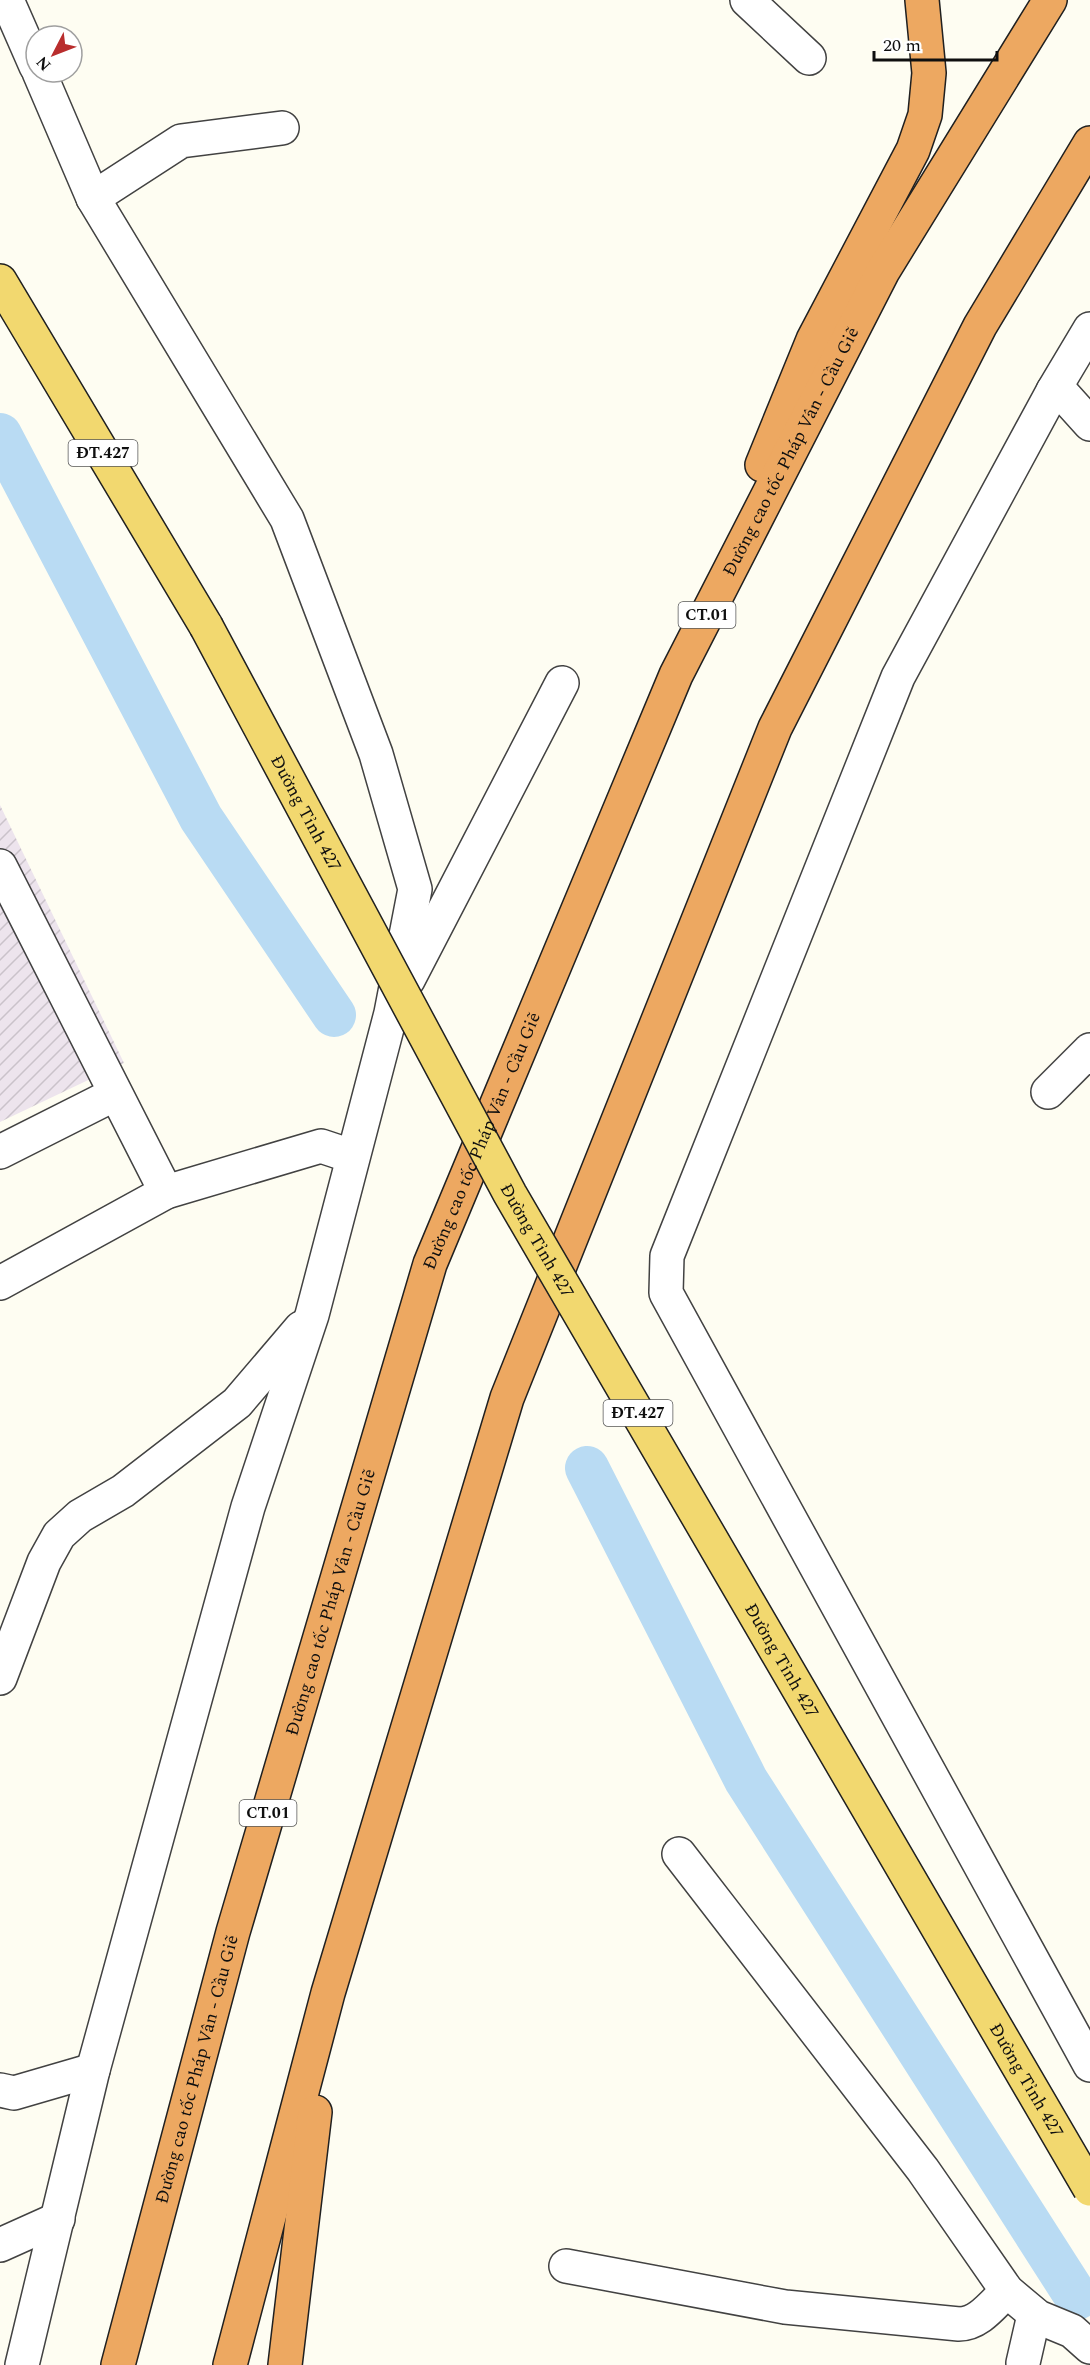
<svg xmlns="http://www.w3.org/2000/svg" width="1090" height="2365" font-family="Spectral,serif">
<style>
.industrial{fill:url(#industrial-furrows)}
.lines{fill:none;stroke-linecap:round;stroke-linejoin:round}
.canal{stroke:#b9dbf3;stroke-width:44}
.minor-casing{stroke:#424242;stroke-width:36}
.major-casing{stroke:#202020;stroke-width:36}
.highway-casing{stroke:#202020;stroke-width:36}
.minor{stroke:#fff;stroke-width:33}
.major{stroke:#f2d86f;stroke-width:33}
.highway{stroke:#eda861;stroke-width:33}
.major-bridge-casing{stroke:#202020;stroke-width:36;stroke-linecap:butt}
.major-bridge{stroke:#f2d86f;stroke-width:33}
.labels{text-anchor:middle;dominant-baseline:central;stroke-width:6;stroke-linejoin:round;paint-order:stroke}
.shield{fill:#fff;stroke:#575757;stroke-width:1.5}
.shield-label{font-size:16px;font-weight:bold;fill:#0f0f0f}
.street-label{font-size:18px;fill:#0f0f0f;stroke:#fff}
</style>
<defs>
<pattern id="industrial-furrows" width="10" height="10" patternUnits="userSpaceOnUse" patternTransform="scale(1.5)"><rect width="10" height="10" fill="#ede4ed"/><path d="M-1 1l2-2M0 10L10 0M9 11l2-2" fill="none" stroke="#cac2ca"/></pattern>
</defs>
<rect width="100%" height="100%" fill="#fefdf2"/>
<!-- industrial -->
<polygon class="industrial" points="0,805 124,1063 0,1122"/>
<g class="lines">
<!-- canal -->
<g class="canal">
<polyline points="0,435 201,818 334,1015"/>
<polyline points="587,1468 746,1780 1077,2298"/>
</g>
<!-- minor casing -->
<g class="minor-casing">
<g id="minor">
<polyline points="7,0 36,66"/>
<polyline points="747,0 809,58"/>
<polyline points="93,198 181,141 282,128"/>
<polyline points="1090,329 1053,391 898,677 667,1256 666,1293 1090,2065"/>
<polyline points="1053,391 1062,393 1090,424"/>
<polyline points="0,866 166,1192"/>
<polyline points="408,980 562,683"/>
<polyline points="1048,1092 1090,1050"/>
<polyline points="0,1152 115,1094"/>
<polyline points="0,1283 166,1192 321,1146 351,1156"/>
<polyline points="0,1678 44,1562 59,1535 80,1516 123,1491 237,1403 301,1328"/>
<polyline points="679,1854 923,2170 1007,2291 1038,2317 1072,2331 1090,2347"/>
<polyline points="0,2090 14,2093 93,2070"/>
<polyline points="0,2245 58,2219"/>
<path d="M 566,2266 L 785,2307 L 959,2324 C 979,2324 993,2304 1007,2291"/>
<polyline points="1023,2363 1034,2315"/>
<polyline points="22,2365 93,2070 248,1507 312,1315 391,1013 415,889 376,754 287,519 93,198 39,72"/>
</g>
</g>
<!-- major casing -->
<g class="major-casing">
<polyline id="major" points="0,281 206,626"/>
</g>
<!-- highway casing -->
<g class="highway-casing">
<g id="highway">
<polyline points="762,465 813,340 913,150 925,115 929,73 922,0"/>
<path id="s1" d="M 118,2365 L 233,1932 L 430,1264 L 676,675 L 883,271 L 1050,0"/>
<polyline points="230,2365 328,1993 507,1398 775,728 980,326 1090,143"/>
<polyline points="285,2365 315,2112"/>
</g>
</g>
<!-- minor -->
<use href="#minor" class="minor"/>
<!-- major -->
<use href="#major" class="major"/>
<!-- highway -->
<use href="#highway" class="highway"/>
<!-- major-bridge casing -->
<g class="major-bridge-casing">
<g id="major-bridge">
<path id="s2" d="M 206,626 L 510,1194 L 1090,2189"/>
</g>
</g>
<!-- major-bridge -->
<use href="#major-bridge" class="major-bridge"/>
</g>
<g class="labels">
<!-- shield labels -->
<g class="shield">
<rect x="68.5" y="440" width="69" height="26" rx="4.5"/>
<rect x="678.5" y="602" width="57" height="26" rx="4.5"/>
<rect x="603.5" y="1400" width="69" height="26" rx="4.5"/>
<rect x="239.5" y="1800" width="57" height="26" rx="4.5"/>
</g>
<g class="shield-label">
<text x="103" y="453">ĐT.427</text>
<text x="707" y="615">CT.01</text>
<text x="638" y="1413">ĐT.427</text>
<text x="268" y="1813">CT.01</text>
</g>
<!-- street labels -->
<g class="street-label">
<text stroke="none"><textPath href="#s1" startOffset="2034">Đường cao tốc Pháp Vân - Cầu Giẽ</textPath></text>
<text stroke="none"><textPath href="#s2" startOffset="212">Đường Tỉnh 427</textPath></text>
<text stroke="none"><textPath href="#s1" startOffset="1278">Đường cao tốc Pháp Vân - Cầu Giẽ</textPath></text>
<text stroke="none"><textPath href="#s2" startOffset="698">Đường Tỉnh 427</textPath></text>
<text stroke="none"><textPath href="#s1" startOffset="792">Đường cao tốc Pháp Vân - Cầu Giẽ</textPath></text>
<text stroke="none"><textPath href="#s2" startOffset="1184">Đường Tỉnh 427</textPath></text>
<text stroke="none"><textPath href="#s1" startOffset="306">Đường cao tốc Pháp Vân - Cầu Giẽ</textPath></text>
<text stroke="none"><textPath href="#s2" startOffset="1670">Đường Tỉnh 427</textPath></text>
</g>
</g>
<!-- north arrow -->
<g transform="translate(54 54) rotate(228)"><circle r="28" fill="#ffffff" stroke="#9f9f9f" stroke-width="1.5"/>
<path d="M0-4.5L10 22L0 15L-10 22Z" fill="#b92d2d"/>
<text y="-9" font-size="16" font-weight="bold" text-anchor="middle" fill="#0f0f0f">N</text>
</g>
<!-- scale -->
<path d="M874 51v9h123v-9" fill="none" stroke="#0f0f0f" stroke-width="3"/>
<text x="883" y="51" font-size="18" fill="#0f0f0f" stroke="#ffffff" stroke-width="4.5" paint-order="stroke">20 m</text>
</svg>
